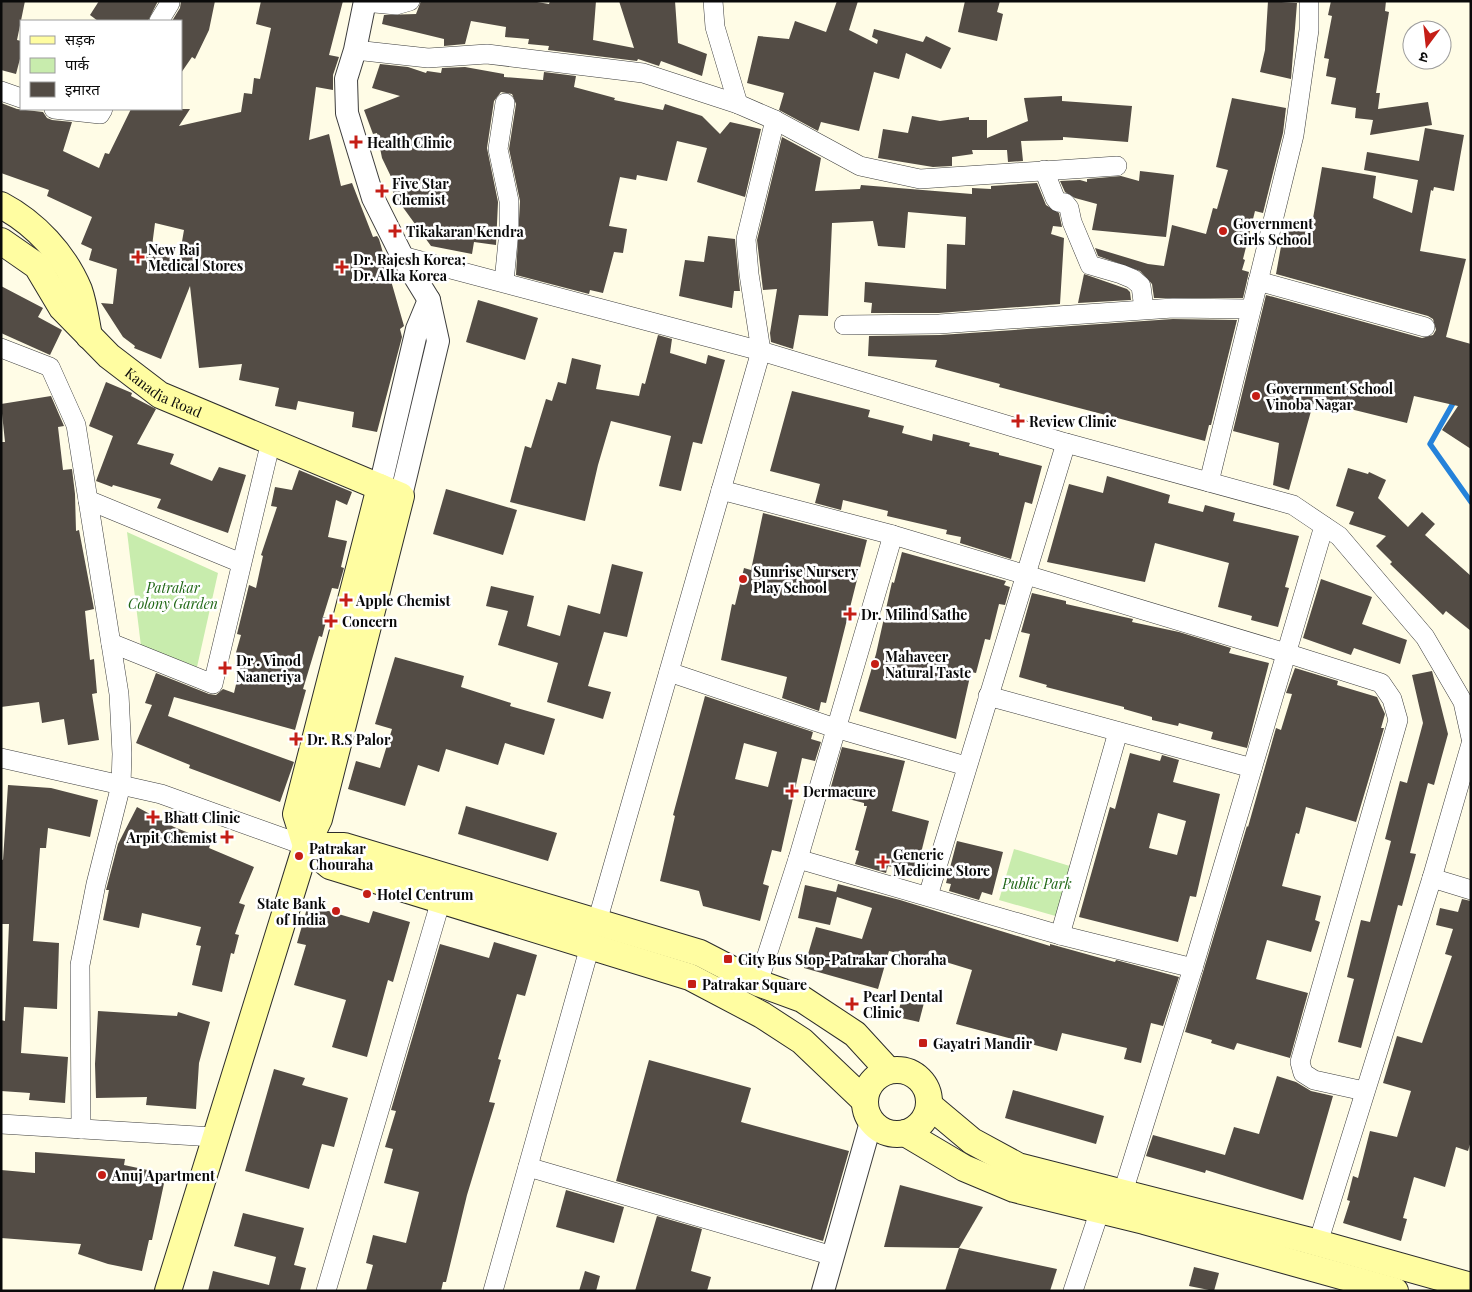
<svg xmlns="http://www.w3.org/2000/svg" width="1472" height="1292" font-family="'Playfair Display','Noto Sans Devanagari',serif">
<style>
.green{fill:#c8ecad}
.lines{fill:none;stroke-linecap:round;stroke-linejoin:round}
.stream{stroke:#2582da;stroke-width:5.5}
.building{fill:#534c45;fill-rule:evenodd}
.minor-casing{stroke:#3d3d3d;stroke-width:20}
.tertiary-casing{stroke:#3d3d3d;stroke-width:24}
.secondary-casing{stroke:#2c2c2c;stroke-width:28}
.minor{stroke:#fff;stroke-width:19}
.tertiary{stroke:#fff;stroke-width:22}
.secondary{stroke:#fffda1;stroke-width:26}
.poi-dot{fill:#c51e16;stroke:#fff;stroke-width:2}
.labels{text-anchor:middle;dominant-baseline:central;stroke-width:5;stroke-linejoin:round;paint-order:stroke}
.poi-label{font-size:14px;font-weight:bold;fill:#0a0a0a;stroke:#fff;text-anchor:start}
.street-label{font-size:14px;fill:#0a0a0a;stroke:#fff}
.park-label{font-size:14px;font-style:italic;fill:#1f6615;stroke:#fff}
</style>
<rect width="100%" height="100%" fill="#fffce6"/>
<!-- green -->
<g class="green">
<polygon points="127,532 218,573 197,667 141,646"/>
<polygon points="1014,849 1073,867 1059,917 999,900"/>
</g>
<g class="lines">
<!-- stream -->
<polyline class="stream" points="1456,398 1430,444 1471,502"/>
</g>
<!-- building -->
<g class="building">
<polygon points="1,1 25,1 17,40 21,41 21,55 16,74 1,70"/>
<polygon points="99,1 158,1 148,21 98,21 90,15"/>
<polygon points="181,1 215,1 209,30 195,59 192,57 181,73 181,21 172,21 180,8"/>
<path d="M 261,1 L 343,1 L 329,55 L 339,57 L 333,75 L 333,90 L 316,87 L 309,140 L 329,134 L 341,186 L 352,183 L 373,237 L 377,236 L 379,239 L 404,326 L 400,329 L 402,337 L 377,432 L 352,427 L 354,412 L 298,401 L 296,410 L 275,406 L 279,388 L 239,380 L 242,364 L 199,368 L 190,286 L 161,359 L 134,348 L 135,346 L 123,337 L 101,303 L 113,304 L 117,269 L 89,260 L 92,249 L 81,244 L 92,217 L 47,196 L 49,190 L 1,173 L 1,103 L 17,109 L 43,112 L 47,118 L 52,120 L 72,122 L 63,151 L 99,168 L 105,153 L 109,154 L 131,109 L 190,109 L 179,126 L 241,112 L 244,93 L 252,94 L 254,78 L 260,79 L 271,28 L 256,24 ZM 155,223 L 184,230 L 179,259 L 151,254 Z"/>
<polygon points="421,1 531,1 549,4 550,1 596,1 593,40 634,48 619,1 675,1 678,43 707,54 702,76 661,61 659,66 638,59 637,61 548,50 549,46 528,44 529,39 505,37 506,27 471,21 465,44 444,46 444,39 382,24 384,15 416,14"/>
<polygon points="837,1 858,1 849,30 877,44 878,40 872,37 874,29 923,42 926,36 951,48 941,69 906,53 899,79 874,72 859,131 821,122 818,131 779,110 784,93 747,83 758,36 789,39 795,21 826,32"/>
<polygon points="965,1 1000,1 997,12 1003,14 997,41 958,32"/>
<polygon points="1268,1 1297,3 1291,79 1260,72 1265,50"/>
<polygon points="1331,1 1386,1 1385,11 1389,12 1376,93 1380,93 1378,109 1428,102 1432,125 1370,135 1373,120 1355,118 1356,108 1331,104 1336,78 1326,76 1329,59 1324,58 1332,16 1328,15"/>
<polygon points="380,64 408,67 426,73 427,71 441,73 442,68 465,67 504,74 504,77 543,80 544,72 576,76 574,87 615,98 614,100 663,110 665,104 702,116 720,134 730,122 761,129 745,197 697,182 707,148 677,141 667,181 637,175 636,180 620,177 609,226 627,229 623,253 614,252 603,293 590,290 589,294 516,275 520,201 509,149 516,104 512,94 501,92 494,101 487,148 498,202 496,245 474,242 472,254 431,246 394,195 391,186 395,185 382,158 377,133 373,134 364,110 400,96 372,88"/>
<polygon points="1062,96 1062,101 1132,106 1128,142 1063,137 1063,140 1021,141 1023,161 1008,162 1007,150 972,150 973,154 952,157 952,166 933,167 878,158 883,129 908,133 912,116 940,121 969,117 969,120 987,120 987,138 1028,121 1024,98"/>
<polygon points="1232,98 1286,108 1283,133 1263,213 1255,211 1243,259 1245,260 1242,270 1249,272 1243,298 1154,298 1152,284 1140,271 1098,256 1095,248 1148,264 1164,266 1172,225 1206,234 1213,208 1217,209 1228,170 1216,167"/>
<polygon points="1425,128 1464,135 1454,191 1434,187 1433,191 1431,190 1420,251 1466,259 1446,337 1471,344 1471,449 1442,430 1458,406 1414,396 1407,423 1318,401 1317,405 1313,404 1289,490 1273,485 1279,443 1233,431 1266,295 1422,338 1433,335 1436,330 1433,319 1428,316 1276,274 1286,219 1312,224 1322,167 1376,176 1373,198 1412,213 1418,180 1364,170 1367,152 1419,161"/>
<polygon points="782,137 821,158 815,191 860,189 861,185 972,194 972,188 991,189 991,186 1037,183 1046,205 1059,213 1062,227 1053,226 1051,234 1064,238 1060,304 939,313 871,313 872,303 864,302 865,282 946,289 947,244 965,245 966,217 908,212 905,248 878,246 873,221 832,223 828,316 799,315 793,349 771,342 770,333 777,289 763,290 757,240"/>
<polygon points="1140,171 1174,175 1166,237 1092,230 1097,204 1075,198 1065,192 1060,181 1080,180 1087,182 1087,179 1121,176 1139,181"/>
<polygon points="708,236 735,239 740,291 734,291 732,308 679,296 685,260 704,262"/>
<polygon points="1084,274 1127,289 1130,292 1131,300 1078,303"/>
<polygon points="1,286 43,308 38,317 62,330 50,355 1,333"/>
<polygon points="478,300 538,318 525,360 466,342"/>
<polygon points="1173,319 1237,320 1211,425 1209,425 1205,441 999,387 1000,384 935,367 937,360 868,356 869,336 940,335"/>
<polygon points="658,335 672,339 670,353 706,364 708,355 725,360 702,444 693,442 681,491 659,486 671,436 611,421 598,465 585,521 510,502 525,446 531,448 546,399 552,401 558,382 566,384 572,358 601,365 596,389 639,396 642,383 645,384"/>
<polygon points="106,382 132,393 131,396 156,409 137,444 174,454 170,464 212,481 219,467 246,475 228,533 157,508 161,499 113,485 112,487 96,481 113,436 89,426"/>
<polygon points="792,391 870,410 868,417 904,426 902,433 932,441 933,434 970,443 969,446 999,453 999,455 1042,466 1032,504 1025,502 1011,559 960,543 961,537 946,534 947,530 887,516 888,511 843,500 841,510 815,503 820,484 770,471"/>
<polygon points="51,396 64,426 58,427 63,470 72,469 75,494 76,531 79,530 94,609 85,611 90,660 94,659 97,693 92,694 99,740 68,745 64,719 42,723 39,702 1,707 1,442 5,442 1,404"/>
<polygon points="1348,468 1368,474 1369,472 1386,480 1378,498 1408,527 1422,512 1435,524 1425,535 1471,576 1471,631 1446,611 1443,615 1390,564 1392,562 1376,546 1386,536 1349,524 1354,512 1336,506"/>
<polygon points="299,470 352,492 347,505 336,500 328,537 347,541 341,567 344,568 338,589 332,588 323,617 327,618 322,637 319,636 303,689 306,690 295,730 174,697 168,716 294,762 280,802 189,768 190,765 136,743 152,705 145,703 156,673 209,694 216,695 223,689 234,693 242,659 235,656 241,635 237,634 249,585 256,588 263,556 261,555 277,507 271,506 275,487 292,490"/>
<polygon points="1107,476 1170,495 1168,503 1203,512 1205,505 1235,513 1233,521 1299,536 1285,587 1289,588 1278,627 1251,620 1252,616 1218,607 1229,563 1155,543 1145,582 1047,562 1069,484 1103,493"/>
<polygon points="446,489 517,510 503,555 433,534"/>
<polygon points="763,513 867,540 826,703 821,702 819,711 782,698 787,677 721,660 732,604 735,605 744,568 751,570"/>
<polygon points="902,552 1006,581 1004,585 1010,587 1005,605 999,604 990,640 985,639 976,673 971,672 956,739 859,711 876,654 892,582 894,583"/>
<polygon points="612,564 643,572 627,637 604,632 588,686 611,692 603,719 547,702 558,663 498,645 508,611 486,606 491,586 534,596 527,626 560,636 568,605 600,614"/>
<polygon points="1321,579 1372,597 1362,624 1407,640 1400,664 1354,648 1351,655 1303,638"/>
<polygon points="1032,593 1066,601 1066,604 1133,619 1132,622 1179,632 1231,648 1229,653 1269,663 1247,748 1211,739 1213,732 1179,723 1178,726 1152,720 1152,717 1124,709 1124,707 1046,687 1047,685 1019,677 1030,634 1021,632"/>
<polygon points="395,657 464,676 461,687 511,703 510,706 555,719 544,755 505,743 498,765 446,749 439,772 418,765 405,806 348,789 356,761 380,768 392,729 375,724"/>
<polygon points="1295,668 1338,681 1337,685 1377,697 1385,714 1381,728 1384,728 1356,822 1306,807 1299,834 1296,833 1282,886 1321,896 1315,920 1320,922 1311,952 1267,940 1256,979 1308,993 1290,1058 1237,1043 1234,1050 1211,1043 1212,1040 1185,1032 1247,826 1248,827 1276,728 1281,730 1292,694 1286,693"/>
<polygon points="1432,671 1448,734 1434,785 1428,783 1410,853 1416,854 1402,906 1398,905 1361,1048 1338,1042 1354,979 1347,977 1361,920 1370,922 1391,841 1385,839 1400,781 1407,783 1423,723 1412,675"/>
<path d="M 705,696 L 813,732 L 811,739 L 821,742 L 815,761 L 802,758 L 781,852 L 772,850 L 763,884 L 769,886 L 760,921 L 703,906 L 699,891 L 660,881 L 675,816 L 673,815 ZM 744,743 L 777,752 L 768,787 L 735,779 Z"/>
<polygon points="842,747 905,761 892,811 929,821 916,873 888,866 886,873 855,864 859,851 855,850 867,806 864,806 864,803 829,794"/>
<path d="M 1130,753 L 1160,761 L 1162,755 L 1179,760 L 1173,782 L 1220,794 L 1196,897 L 1190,896 L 1178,942 L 1079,917 L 1110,807 L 1115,809 ZM 1158,813 L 1186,821 L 1177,855 L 1149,848 Z"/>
<polygon points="8,785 51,788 98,800 90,837 48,828 46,848 40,848 33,941 59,943 57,1009 24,1007 21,1053 68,1057 65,1103 29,1100 30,1093 1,1091 1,1020 5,1021 9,924 1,924 1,859 3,860"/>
<polygon points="466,806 557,833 548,861 458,834"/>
<polygon points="137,807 174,827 211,842 209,848 254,867 239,903 245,905 235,934 239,935 234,954 231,953 222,992 192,985 201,946 196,945 201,927 142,913 139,928 103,920 109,890 106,890 118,844"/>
<polygon points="957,841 1003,852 992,895 982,892 979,900 949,891 951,884 946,883"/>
<polygon points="838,884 900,900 1050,946 1050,944 1115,962 1116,960 1179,977 1163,1026 1151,1023 1141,1063 1124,1059 1127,1048 1062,1033 1057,1051 956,1024 972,970 926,956 925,960 889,951 878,989 804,968 816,927 862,939 872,908 837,897 830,925 798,918 805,885 836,892"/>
<polygon points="1462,899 1471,901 1471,1141 1468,1151 1456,1147 1445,1187 1414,1177 1403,1218 1407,1219 1401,1241 1343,1223 1350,1201 1347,1200 1353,1176 1358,1178 1370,1131 1397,1137 1411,1091 1383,1083 1397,1036 1422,1043 1452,956 1445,954 1453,929 1436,925 1440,908 1458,912"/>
<polygon points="308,905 369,923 373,911 410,922 393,982 388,980 367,1057 332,1047 346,1000 294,985 306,945 297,943"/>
<polygon points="494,942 537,955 525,996 517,994 498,1059 501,1060 489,1102 495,1103 467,1195 446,1282 443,1282 441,1291 366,1291 373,1265 366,1263 373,1235 406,1243 419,1192 384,1183 393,1149 385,1147 396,1111 391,1110 440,944 489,958"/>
<polygon points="903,994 925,999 919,1022 897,1017"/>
<polygon points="98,1011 177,1016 178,1012 210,1022 199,1063 196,1109 146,1105 147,1097 96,1098 95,1064"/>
<polygon points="649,1060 751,1088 741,1122 849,1151 823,1241 616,1181"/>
<polygon points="274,1069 305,1078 302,1085 348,1098 334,1147 322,1144 309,1189 245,1171"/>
<polygon points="1277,1076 1296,1082 1311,1091 1333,1096 1303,1200 1206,1170 1205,1173 1146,1156 1153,1135 1225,1155 1234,1127 1259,1134"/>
<polygon points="1013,1090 1104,1116 1096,1144 1005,1118"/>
<polygon points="35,1152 125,1159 124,1165 166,1174 152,1240 149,1240 142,1271 108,1264 78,1254 81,1244 1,1238 1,1170 35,1173"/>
<polygon points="900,1185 983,1207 959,1248 884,1247"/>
<polygon points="566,1190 624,1207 614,1243 556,1227"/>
<polygon points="243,1213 304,1228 294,1265 306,1268 300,1291 208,1291 213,1271 269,1285 276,1257 234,1246"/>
<polygon points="657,1216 702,1229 691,1271 711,1277 707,1291 635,1291"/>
<polygon points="959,1248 1057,1269 1050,1291 945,1291"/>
<polygon points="1194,1267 1219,1273 1214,1291 1189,1286"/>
<polygon points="585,1271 600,1276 596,1291 579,1291"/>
</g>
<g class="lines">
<!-- minor casing -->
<g class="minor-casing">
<g id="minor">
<polyline points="713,1 715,27 738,104"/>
<polyline points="364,2 396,5 410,1"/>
<polyline points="159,21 170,3"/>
<polyline points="355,50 428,58 487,54 643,73 738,104 775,120 860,166 920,179 1117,166"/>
<polyline points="1,91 21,98"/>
<polyline points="54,109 100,114 103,109"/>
<polyline points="1044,170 1055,198 1058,202 1065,203 1069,208 1072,222 1090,265 1121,274 1133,279 1141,286 1144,309"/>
<polyline points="402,256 761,351 1066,443 1293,505 1339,536 1425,637 1463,702 1471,738"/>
<polyline points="1258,281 1425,327"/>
<polyline points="504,282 509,231 509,201 498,149 505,103"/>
<polyline points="844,325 939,324 1173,308 1251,309"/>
<polyline points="1,348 50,367 76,425 119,694 122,754 121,785 96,884 80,965 81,1129"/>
<polyline points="1209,482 1294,135 1309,30 1309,1"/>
<polyline points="721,490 893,535 1286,653 1381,683 1392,699 1398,720 1300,1062 1303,1073 1314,1080 1364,1091"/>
<polyline points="88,500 241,563"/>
<polyline points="111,643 213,684 271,441"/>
<polyline points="669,672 835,728 966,766"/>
<polyline points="988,696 1252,768"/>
<polyline points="1,758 161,794 306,846"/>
<polyline points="798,859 1060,935 1193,968"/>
<polyline points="1432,878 1471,890"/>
<polyline points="928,896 1066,443"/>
<polyline points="597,922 761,351 749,274 746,239 775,120"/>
<polyline points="1060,935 1118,732"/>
<polyline points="758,983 798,859 893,535"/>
<polyline points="1,1124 214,1137"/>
<polyline points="528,1167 833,1256"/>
<polyline points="1123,1192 1193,968 1324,526"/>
<polyline points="1318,1243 1432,878 1471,744"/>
<polyline points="326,1291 441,900"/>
<polyline points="493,1291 590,946"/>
<polyline points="1073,1291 1100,1210"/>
</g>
</g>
<!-- tertiary casing -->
<g class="tertiary-casing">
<g id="tertiary">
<polyline points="365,1 355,50 346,79 347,113 373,198 402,256 429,300 438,341 401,496"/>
<polyline points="380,487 417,329 429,300"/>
<polyline points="823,1291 871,1122"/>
</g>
</g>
<!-- secondary casing -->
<g class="secondary-casing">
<g id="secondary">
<path d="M 1,205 C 35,223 64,254 79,290 C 84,304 86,321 89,336"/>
<path id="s1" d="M 1,241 L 37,266 L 62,308 L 109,356 L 160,395 L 401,496 L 319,819 L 306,846 L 168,1291"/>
<polyline points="380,487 296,814 306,846 330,866 690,977 762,1015 802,1041 864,1100"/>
<polyline points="306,846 344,846 700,953 758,983 802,999 855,1034 888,1070"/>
<circle cx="897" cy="1102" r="32"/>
<polyline points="929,1105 972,1141 1018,1166 1307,1240 1471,1286"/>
<polyline points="905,1133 964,1168 1014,1189 1144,1221 1395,1291"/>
</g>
</g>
<!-- minor -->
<use href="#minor" class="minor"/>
<!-- tertiary -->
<use href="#tertiary" class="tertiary"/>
<!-- secondary -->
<use href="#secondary" class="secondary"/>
</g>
<!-- markers -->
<g class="poi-dot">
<path d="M353.5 134.5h5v5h5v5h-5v5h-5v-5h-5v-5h5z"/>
<path d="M379.5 183.5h5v5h5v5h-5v5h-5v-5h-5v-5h5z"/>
<path d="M392.5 223.5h5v5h5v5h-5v5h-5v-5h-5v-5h5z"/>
<circle cx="1223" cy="231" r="5"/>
<path d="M135.5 249.5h5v5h5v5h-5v5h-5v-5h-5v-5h5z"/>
<path d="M339.5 259.5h5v5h5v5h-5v5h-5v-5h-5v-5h5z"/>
<circle cx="1256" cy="396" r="5"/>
<path d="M1015.5 413.5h5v5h5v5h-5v5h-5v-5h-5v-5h5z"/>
<circle cx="743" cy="579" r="5"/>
<path d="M343.5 592.5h5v5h5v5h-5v5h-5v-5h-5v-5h5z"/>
<path d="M847.5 606.5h5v5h5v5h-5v5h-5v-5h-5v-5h5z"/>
<path d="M328.5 613.5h5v5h5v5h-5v5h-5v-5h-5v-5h5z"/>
<circle cx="875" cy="664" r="5"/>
<path d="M222.5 660.5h5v5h5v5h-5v5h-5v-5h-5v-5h5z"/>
<path d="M293.5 731.5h5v5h5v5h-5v5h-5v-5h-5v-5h5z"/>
<path d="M789.5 783.5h5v5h5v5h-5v5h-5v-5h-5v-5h5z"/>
<path d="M150.5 809.5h5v5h5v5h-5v5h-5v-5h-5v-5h5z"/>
<path d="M224.5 829.5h5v5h5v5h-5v5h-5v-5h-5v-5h5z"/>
<circle cx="299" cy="856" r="5"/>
<path d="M880.5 854.5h5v5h5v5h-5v5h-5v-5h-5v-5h5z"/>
<circle cx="367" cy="894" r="5"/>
<circle cx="336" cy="911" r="5"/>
<rect x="723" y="954" width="10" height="10" rx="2.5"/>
<rect x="687" y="979" width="10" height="10" rx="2.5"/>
<path d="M849.5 996.5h5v5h5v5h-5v5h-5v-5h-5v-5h5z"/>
<rect x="918" y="1038" width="10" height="10" rx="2.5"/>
<circle cx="102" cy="1175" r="5"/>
</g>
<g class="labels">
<!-- poi labels -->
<g class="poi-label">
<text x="367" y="142">Health Clinic</text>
<text x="392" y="183">Five Star<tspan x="392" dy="16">Chemist</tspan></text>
<text x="1233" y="223">Government<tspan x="1233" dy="16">Girls School</tspan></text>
<text x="406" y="231">Tikakaran Kendra</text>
<text x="148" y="249">New Raj<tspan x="148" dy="16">Medical Stores</tspan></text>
<text x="353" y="259">Dr. Rajesh Korea;<tspan x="353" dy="16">Dr. Alka Korea</tspan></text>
<text x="1266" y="388">Government School<tspan x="1266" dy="16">Vinoba Nagar</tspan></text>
<text x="1029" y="421">Review Clinic</text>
<text x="753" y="571">Sunrise Nursery<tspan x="753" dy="16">Play School</tspan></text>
<text x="356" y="600">Apple Chemist</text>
<text x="861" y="614">Dr. Milind Sathe</text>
<text x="342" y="621">Concern</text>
<text x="885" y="656">Mahaveer<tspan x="885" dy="16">Natural Taste</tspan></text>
<text x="236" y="660">Dr . Vinod<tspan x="236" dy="16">Naaneriya</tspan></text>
<text x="307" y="739">Dr. R.S Palor</text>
<text x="803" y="791">Dermacure</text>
<text x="164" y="817">Bhatt Clinic</text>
<text x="217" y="837" text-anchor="end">Arpit Chemist</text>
<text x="309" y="848">Patrakar<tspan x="309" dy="16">Chouraha</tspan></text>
<text x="893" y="854">Generic<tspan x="893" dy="16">Medicine Store</tspan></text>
<text x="377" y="894">Hotel Centrum</text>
<text x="326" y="903" text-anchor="end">State Bank<tspan x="326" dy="16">of India</tspan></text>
<text x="738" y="959">City Bus Stop-Patrakar Choraha</text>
<text x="702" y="984">Patrakar Square</text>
<text x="863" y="996">Pearl Dental<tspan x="863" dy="16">Clinic</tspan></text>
<text x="933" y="1043">Gayatri Mandir</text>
<text x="112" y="1175">Anuj Apartment</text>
</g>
<!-- street labels -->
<g class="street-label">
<text stroke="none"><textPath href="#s1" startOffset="226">Kanadia Road</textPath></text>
</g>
<!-- park labels -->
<g class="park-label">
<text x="173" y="587">Patrakar<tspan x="173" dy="16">Colony Garden</tspan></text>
<text x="1037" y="883">Public Park</text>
</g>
</g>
<!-- border -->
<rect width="1472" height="1292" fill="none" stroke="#0a0a0a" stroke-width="5"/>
<!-- legend -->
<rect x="20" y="20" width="162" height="90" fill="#ffffff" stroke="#9d9d9d"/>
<rect x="30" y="36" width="25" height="8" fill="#fffda1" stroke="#9d9d9d"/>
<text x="65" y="45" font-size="15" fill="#0a0a0a">सड़क</text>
<rect x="30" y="58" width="25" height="15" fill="#c8ecad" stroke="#9d9d9d"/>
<text x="65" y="70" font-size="15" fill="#0a0a0a">पार्क</text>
<rect x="30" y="82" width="25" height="15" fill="#534c45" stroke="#9d9d9d"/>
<text x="65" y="95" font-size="15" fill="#0a0a0a">इमारत</text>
<!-- north arrow -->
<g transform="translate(1427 45) rotate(195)"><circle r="24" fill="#ffffff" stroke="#9d9d9d"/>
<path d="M0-4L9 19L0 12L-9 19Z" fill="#c51e16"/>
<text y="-8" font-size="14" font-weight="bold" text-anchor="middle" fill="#0a0a0a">उ</text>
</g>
</svg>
